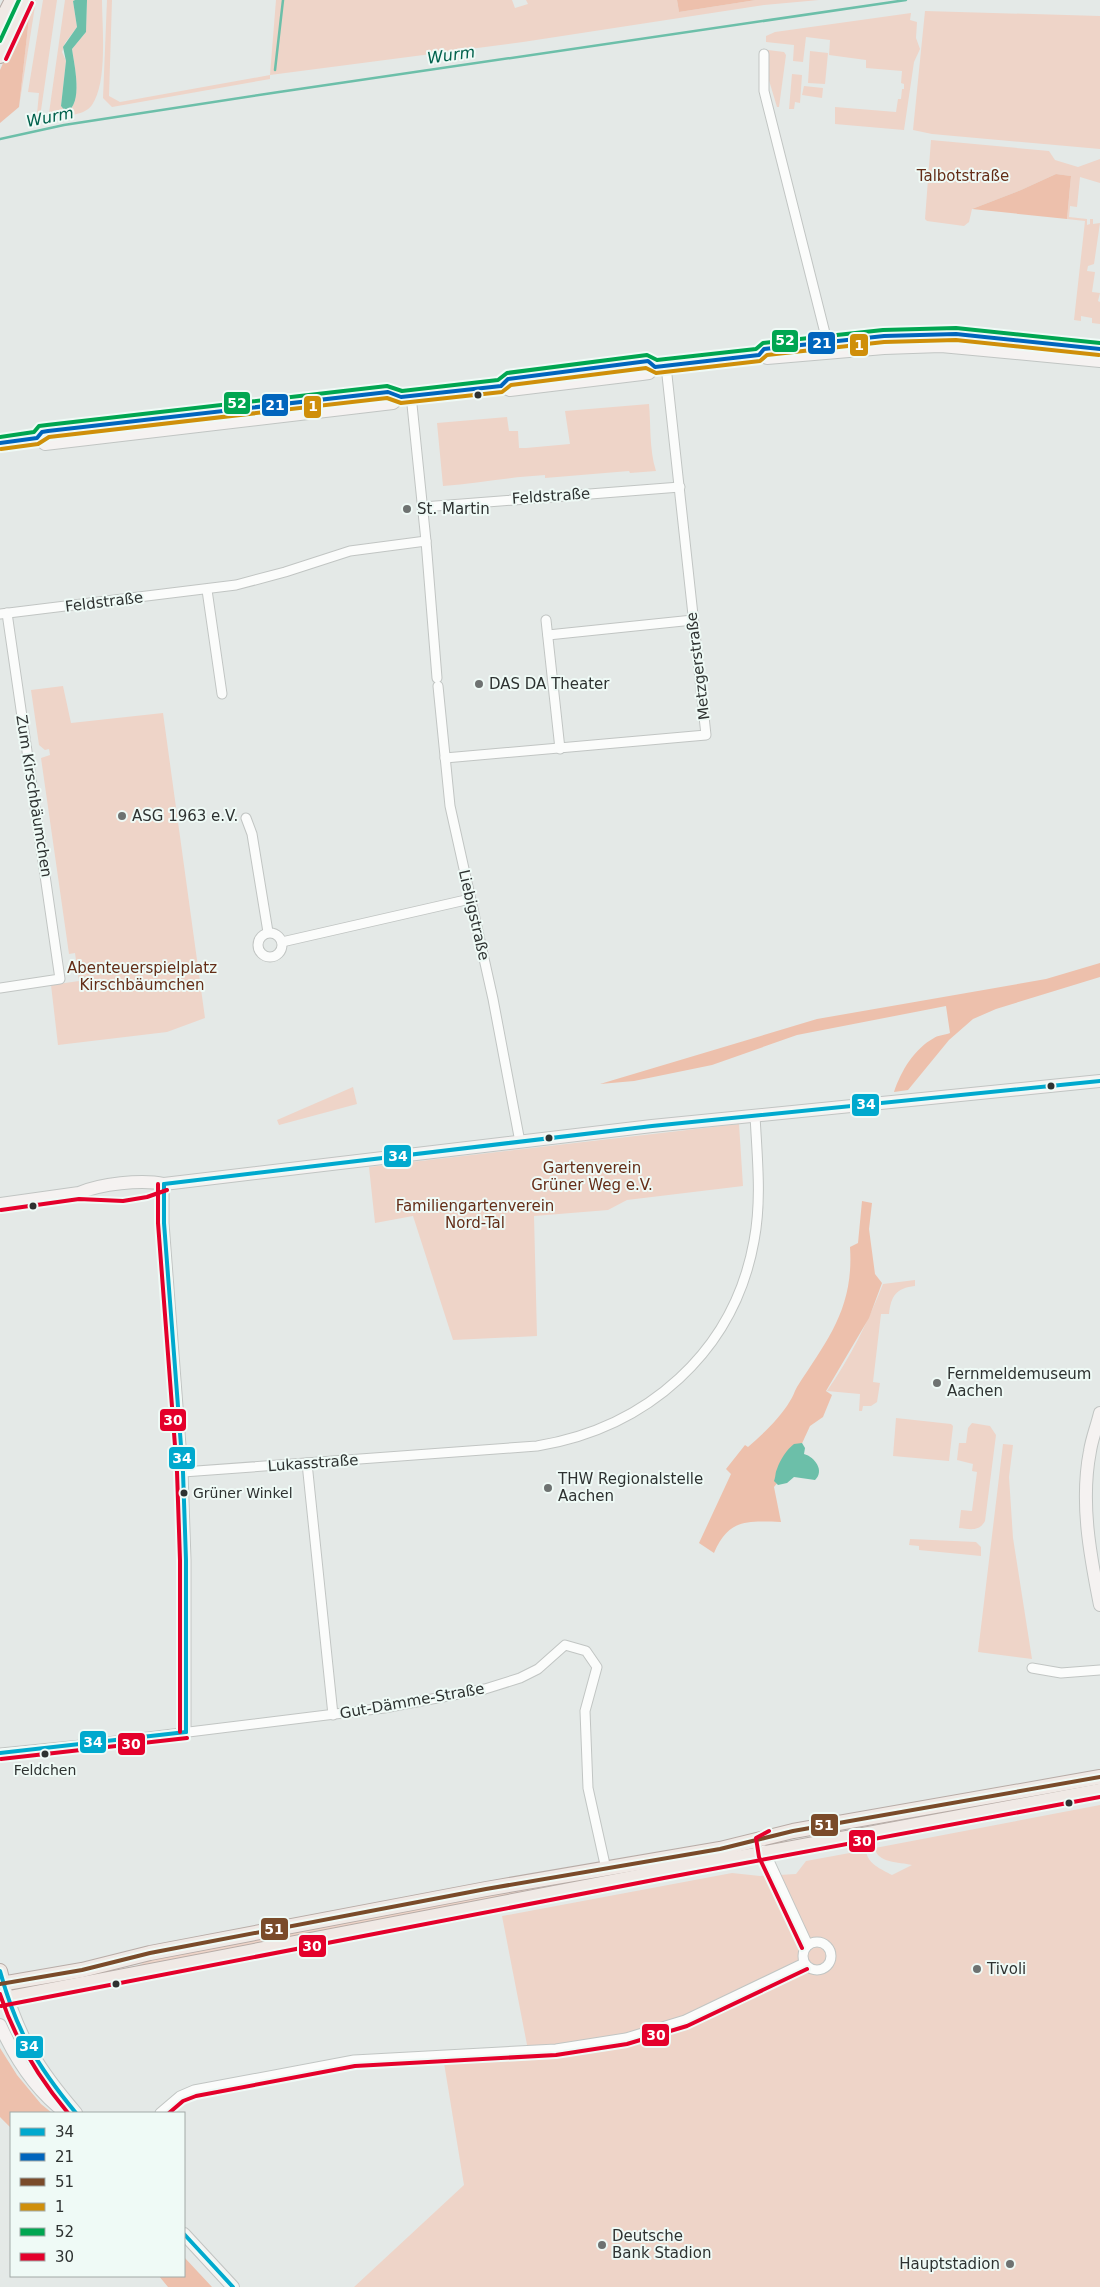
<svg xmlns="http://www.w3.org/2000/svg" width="1100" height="2287" font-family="'DejaVu Sans',sans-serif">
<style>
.green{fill:#eed4c8}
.forest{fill:#edc0ac}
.water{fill:#6cbfa9}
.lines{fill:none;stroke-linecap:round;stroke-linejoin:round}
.stream{stroke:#6cbfa9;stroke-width:2.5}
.street-casing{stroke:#c1c5c3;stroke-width:11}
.secondary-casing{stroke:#c1c5c3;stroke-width:14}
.primary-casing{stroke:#b7aca7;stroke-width:16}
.street{stroke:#fbfcfb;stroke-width:9}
.secondary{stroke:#f5f2f1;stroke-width:12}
.primary{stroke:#f0e9e5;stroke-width:14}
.bus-1-casing{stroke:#effaf6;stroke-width:8}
.bus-2-casing{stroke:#effaf6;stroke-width:8}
.bus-3-casing{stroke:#effaf6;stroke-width:8}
.bus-4-casing{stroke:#effaf6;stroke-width:8}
.bus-5-casing{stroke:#effaf6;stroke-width:8}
.bus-6-casing{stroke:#effaf6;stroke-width:8}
.bus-1{stroke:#00a9ce;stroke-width:4}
.bus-2{stroke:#0065bd;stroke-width:4}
.bus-3{stroke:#7a4b2a;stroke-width:4}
.bus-4{stroke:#cf8f0a;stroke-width:4}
.bus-5{stroke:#00a651;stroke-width:4}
.bus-6{stroke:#e4002b;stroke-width:4}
.bus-dot{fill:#2e3231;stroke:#effaf6;stroke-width:2}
.poi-dot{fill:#6e7271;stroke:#effaf6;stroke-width:2}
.labels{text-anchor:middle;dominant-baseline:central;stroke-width:4;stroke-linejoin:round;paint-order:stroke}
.bus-label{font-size:14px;fill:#2e3231;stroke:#effaf6;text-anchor:start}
.park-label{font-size:15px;fill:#642d17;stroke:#effaf6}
.street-label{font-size:15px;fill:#2e3231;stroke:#effaf6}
.poi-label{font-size:15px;fill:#2e3231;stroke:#effaf6;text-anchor:start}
.water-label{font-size:16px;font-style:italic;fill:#00614c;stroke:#effaf6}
.line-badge{stroke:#effaf6;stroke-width:2}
.badge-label{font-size:14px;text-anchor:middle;font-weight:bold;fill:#fff}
</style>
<rect width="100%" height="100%" fill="#e4e9e7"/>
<!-- green -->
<g class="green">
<polygon points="31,0 36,0 19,107"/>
<polygon points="43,0 57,0 39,124 36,124 39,93 28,92"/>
<path d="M 65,0 L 75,0 L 73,1 L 77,27 L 65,43 L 62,52 L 66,61 L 61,106 L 66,112 C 84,105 74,64 72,49 L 86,32 L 87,0 L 102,0 C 102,27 108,82 92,105 C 88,111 79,114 72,115 C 63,117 57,116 49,113 Z"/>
<polygon points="107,0 112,0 109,96 120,102 270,75 276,0 512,0 515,8 528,4 526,0 677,0 679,12 756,0 819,0 764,5 523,42 270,75 270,79 112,107 103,98"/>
<polygon points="925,11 1100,16 1100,149 932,134 913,130"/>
<polygon points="911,13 910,20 917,22 916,38 920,49 914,62 904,130 835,124 835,107 896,112 898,99 901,99 902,89 904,89 904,84 901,83 902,71 866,68 866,60 829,55 830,40 806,37 803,62 793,61 794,45 766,42 766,36 775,32"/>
<polygon points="768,50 784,52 786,55 779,107 777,107 768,77"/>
<polygon points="810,51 828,53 825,84 808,83"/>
<polygon points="792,74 802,75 800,103 795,102 794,109 789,109"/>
<polygon points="804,86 823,88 822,98 802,95"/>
<polygon points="931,140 1049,151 1055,160 1078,167 1100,159 1100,183 1080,177 1077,207 1070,206 1069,217 1087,219 1087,225 1090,224 1090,219 1093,219 1093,224 1100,223 1094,264 1088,266 1087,271 1095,272 1092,292 1100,293 1098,301 1100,302 1100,324 1092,323 1092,318 1081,316 1081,321 1074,320 1085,221 1067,219 1071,176 1056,174 1021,190 972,209 969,222 964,226 927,221 925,219"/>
<path d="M 649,404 C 651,424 649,449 656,471 L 630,473 L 629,471 L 545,478 L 545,475 C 510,477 478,483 443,486 L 437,423 L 507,417 L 509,431 L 518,431 L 519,448 L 526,448 L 570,444 L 565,411 Z"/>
<polygon points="63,686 71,723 163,713 205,1018 167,1032 58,1045 51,985 79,981 75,953 69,954 41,758 50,755 49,749 45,750 39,745 31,690"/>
<polygon points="353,1087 357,1104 279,1125 277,1120"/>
<polygon points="739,1124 743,1186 627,1200 608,1210 534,1216 537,1336 453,1340 413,1216 375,1223 369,1167"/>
<path d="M 915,1280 L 915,1286 C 896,1288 891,1296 889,1314 L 881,1314 L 873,1382 L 880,1383 L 877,1402 L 871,1406 L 863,1406 L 862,1411 L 859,1411 L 860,1394 L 827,1391 C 850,1358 868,1322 883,1284 Z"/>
<polygon points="896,1418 951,1424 953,1426 949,1461 893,1456"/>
<path d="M 972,1423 L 990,1426 L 996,1435 L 985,1521 C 979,1532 970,1529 959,1528 L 961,1510 L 972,1511 L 977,1472 L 972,1471 L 973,1464 L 957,1460 L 959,1443 L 966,1443 L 968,1428 Z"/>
<polygon points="1003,1444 1013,1445 1009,1477 1013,1538 1032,1659 978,1652"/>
<polygon points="910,1539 976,1542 981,1547 981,1556 919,1550 919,1546 909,1545"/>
<path d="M 1100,1805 L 1100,2287 L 354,2287 L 464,2185 L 444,2063 L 529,2055 L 502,1916 L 732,1873 L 760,1876 L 796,1874 L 806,1861 L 866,1850 C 867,1864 881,1869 892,1875 L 912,1865 C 899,1862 877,1863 875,1848 Z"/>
<polygon points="742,1853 135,1967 149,1960 190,1952 578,1879"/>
</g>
<!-- forest -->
<g class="forest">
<polygon points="31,0 19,107 0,123 0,70"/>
<polygon points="677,0 756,0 679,12"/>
<polygon points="1056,174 1071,176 1067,219 972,209 1021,190"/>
<path d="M 1100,963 L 1100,977 L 996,1009 L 973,1019 L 949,1040 L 908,1090 L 894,1092 C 901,1071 914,1049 934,1038 C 938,1035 945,1035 950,1033 L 946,1006 L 797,1035 L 712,1065 L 634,1081 L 600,1084 L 817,1019 L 1046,979 Z"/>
<path d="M 862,1201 L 872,1203 L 869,1229 L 875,1274 L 882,1283 L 869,1318 L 826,1391 L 832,1395 L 823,1417 L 810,1426 L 793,1463 L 774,1487 L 781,1522 C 748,1521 729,1518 714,1553 L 699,1543 L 731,1474 L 726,1469 L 745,1445 L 748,1447 C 763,1434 780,1418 790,1401 C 793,1397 794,1392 797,1387 C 828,1339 854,1308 850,1247 L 858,1243 Z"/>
<polygon points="0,2048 17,2075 41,2104 52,2113 11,2113 11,2128 0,2117"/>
<polygon points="184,2257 212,2287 168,2287 159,2276 184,2276"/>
</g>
<!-- water -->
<g class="water">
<path d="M 75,0 L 87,0 L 86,32 L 72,49 C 74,64 84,105 66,112 L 61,106 L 66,61 L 63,47 L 77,27 L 73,1 Z"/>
<path d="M 802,1443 L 805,1448 L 804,1454 C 815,1457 825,1471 815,1480 L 794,1477 L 787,1483 L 778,1485 L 774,1481 C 776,1476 775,1473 777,1469 C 780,1460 787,1449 794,1444 Z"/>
</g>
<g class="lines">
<!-- stream -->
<g class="stream">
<polyline points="275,70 283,0"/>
<polyline points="0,139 64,125 279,92 906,0"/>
</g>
<!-- street casing -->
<g class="street-casing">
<g id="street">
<polyline points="764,54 764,91 827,341"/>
<polyline points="411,395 426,541 437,678"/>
<polyline points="423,507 680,487"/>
<polyline points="207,590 222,694"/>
<polyline points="0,614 236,585 285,572 350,551 426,541"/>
<polyline points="546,620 560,749"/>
<polyline points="548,635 693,620"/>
<polyline points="438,686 450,806 493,999 520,1142"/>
<polyline points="445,758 706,735 666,366"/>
<polyline points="246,818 252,834 268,932"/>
<circle cx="270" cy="945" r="12"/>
<polyline points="282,942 470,899"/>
<polyline points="0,988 60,979 7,613"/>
<polyline points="164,1184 164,1223 183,1472 186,1560 186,1732"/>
<polyline points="307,1463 333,1715"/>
<path d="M 183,1472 L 537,1446 C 647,1428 734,1352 754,1241 C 762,1199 757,1157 755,1115"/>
<polyline points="1032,1668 1061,1673 1100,1670"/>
<polyline points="0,1753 91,1744 384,1708 485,1689 520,1678 538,1669 565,1645 586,1651 597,1667 585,1711 588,1788 606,1869"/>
<polyline points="764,1850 808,1945"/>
<circle cx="817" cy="1956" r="14"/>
<polyline points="160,2113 180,2096 194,2090 354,2060 556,2049 626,2038 685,2020 804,1963"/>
</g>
</g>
<!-- secondary casing -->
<g class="secondary-casing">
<g id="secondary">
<polyline points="759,355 764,349 884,336 956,334 1100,349"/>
<polyline points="501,386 508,379 648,361 655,367"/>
<polyline points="37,438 42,432 48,431 388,392 401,397"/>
<polyline points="0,443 37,438 45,444 393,403 401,397 501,386 510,390 642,374 649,373 655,367 759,355 767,358 884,348 941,346 1100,361"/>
<path d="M 0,1204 L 79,1193 C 100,1184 141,1179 164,1184 L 652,1126 L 1100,1081"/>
<path d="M 1100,1413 C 1097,1426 1092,1438 1090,1451 C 1080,1502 1090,1555 1100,1605"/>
<path d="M 3,1983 C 19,2039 39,2070 76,2113"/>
<path d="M 0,2025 C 15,2058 36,2091 66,2113"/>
<polyline points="184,2234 233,2287"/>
</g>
</g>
<!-- primary casing -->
<g class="primary-casing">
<g id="primary">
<polyline points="0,24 12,0"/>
<polyline points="0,56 26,0"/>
<polyline points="0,1971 3,1983"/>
<polyline points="0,1984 82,1970 150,1953 486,1889 720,1849 793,1831 1100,1777"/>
<polyline points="0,2000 663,1872 1100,1791"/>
</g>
</g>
<!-- street -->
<use href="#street" class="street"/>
<!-- secondary -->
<use href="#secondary" class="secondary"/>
<!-- primary -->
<use href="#primary" class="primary"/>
<!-- bus-1 casing -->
<g class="bus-1-casing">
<g id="bus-1">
<polyline points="164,1184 652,1126 1100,1081"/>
<polyline points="164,1184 164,1223 183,1472 186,1560 186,1732"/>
<polyline points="0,1753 186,1732"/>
<path d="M 0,1971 C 16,2030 37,2066 76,2113"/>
<polyline points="184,2234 233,2287"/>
</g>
</g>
<!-- bus-2 casing -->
<g class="bus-2-casing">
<polyline id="bus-2" points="0,443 37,438 42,432 48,431 388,392 401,397 501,386 508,379 648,361 655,367 759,355 764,349 884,336 956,334 1100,349"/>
</g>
<!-- bus-3 casing -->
<g class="bus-3-casing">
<polyline id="bus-3" points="0,1984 82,1970 150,1953 486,1889 720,1849 793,1831 1100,1777"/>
</g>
<!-- bus-4 casing -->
<g class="bus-4-casing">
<polyline id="bus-4" points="1,449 38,444 49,437 387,398 401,403 502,392 511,385 646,368 656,373 760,361 767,355 884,342 956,340 1099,355"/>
</g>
<!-- bus-5 casing -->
<g class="bus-5-casing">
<g id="bus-5">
<polyline points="0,41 19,0"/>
<polyline points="0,437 34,432 39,426 47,425 387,386 402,391 498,380 507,373 647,355 657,360 756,349 763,343 883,330 956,328 1100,343"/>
</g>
</g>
<!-- bus-6 casing -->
<g class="bus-6-casing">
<g id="bus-6">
<polyline points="6,59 32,3"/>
<polyline points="158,1184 158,1223 177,1472 180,1560 180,1732"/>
<polyline points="1,1210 79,1199 123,1201 147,1197 167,1190"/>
<polyline points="1,1759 187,1738"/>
<polyline points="769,1831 756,1838 759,1857 802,1948"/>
<path d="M 0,1994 C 15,2040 38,2077 68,2113"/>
<polyline points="1,2006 664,1878 1100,1797"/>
<polyline points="169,2113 183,2101 196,2096 355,2066 556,2055 627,2044 687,2026 807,1969"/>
</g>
</g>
<!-- bus-1 -->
<use href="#bus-1" class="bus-1"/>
<!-- bus-2 -->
<use href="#bus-2" class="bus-2"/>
<!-- bus-3 -->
<use href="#bus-3" class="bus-3"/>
<!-- bus-4 -->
<use href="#bus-4" class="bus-4"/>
<!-- bus-5 -->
<use href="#bus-5" class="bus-5"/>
<!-- bus-6 -->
<use href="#bus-6" class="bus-6"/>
</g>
<!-- markers -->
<g class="bus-dot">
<circle cx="478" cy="395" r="4.5"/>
<circle cx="1051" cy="1086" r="4.5"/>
<circle cx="549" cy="1138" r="4.5"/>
<circle cx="33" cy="1206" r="4.5"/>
<circle cx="184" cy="1493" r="4.5"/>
<circle cx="45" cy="1754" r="4.5"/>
<circle cx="1069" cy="1803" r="4.5"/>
<circle cx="116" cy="1984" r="4.5"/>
</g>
<g class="poi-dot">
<circle cx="407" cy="509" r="5"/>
<circle cx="479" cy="684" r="5"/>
<circle cx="122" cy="816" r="5"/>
<circle cx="937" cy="1383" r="5"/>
<circle cx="548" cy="1488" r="5"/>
<circle cx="977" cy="1969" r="5"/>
<circle cx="602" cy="2245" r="5"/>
<circle cx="1010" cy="2264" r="5"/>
</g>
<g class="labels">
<!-- bus labels -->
<g class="bus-label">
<text x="193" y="1493">Grüner Winkel</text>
<text x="45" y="1770" text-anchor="middle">Feldchen</text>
</g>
<!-- park labels -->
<g class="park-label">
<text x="963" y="176">Talbotstraße</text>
<text x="142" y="968">Abenteuerspielplatz<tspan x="142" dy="17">Kirschbäumchen</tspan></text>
<text x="592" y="1168">Gartenverein<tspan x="592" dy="17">Grüner Weg e.V.</tspan></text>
<text x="475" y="1206">Familiengartenverein<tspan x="475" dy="17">Nord-Tal</tspan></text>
</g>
<!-- street labels -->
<g class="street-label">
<text transform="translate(551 496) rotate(-4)">Feldstraße</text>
<text transform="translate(104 602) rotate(-7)">Feldstraße</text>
<text transform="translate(698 666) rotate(-97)">Metzgerstraße</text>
<text transform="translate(34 796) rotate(81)">Zum Kirschbäumchen</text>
<text transform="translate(474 915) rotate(77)">Liebigstraße</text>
<text transform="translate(313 1463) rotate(-4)">Lukasstraße</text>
<text transform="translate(412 1701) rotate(-10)">Gut-Dämme-Straße</text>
</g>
<!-- poi labels -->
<g class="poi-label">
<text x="417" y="509">St. Martin</text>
<text x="489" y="684">DAS DA Theater</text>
<text x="132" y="816">ASG 1963 e.V.</text>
<text x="947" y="1374">Fernmeldemuseum<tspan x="947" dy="17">Aachen</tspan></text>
<text x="558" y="1479">THW Regionalstelle<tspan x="558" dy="17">Aachen</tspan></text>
<text x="987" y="1969">Tivoli</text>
<text x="612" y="2236">Deutsche<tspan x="612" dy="17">Bank Stadion</tspan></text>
<text x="1000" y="2264" text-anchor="end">Hauptstadion</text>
</g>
<!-- water labels -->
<g class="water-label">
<text transform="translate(451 55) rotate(-8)">Wurm</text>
<text transform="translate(50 117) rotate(-11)">Wurm</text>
</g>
</g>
<g class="line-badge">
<rect x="771" y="329" width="28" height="24" rx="5" fill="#00a651"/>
<rect x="807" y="331" width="29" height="24" rx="5" fill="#0065bd"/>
<rect x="849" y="333" width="20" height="24" rx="5" fill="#cf8f0a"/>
<rect x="223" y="391" width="28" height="24" rx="5" fill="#00a651"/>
<rect x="261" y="393" width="28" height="24" rx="5" fill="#0065bd"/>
<rect x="303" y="395" width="19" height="24" rx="5" fill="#cf8f0a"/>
<rect x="851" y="1093" width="29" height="24" rx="5" fill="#00a9ce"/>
<rect x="383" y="1144" width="29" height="24" rx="5" fill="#00a9ce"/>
<rect x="159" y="1408" width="28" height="24" rx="5" fill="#e4002b"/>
<rect x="168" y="1446" width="28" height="24" rx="5" fill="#00a9ce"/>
<rect x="79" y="1730" width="28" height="24" rx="5" fill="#00a9ce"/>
<rect x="117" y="1732" width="29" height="24" rx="5" fill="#e4002b"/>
<rect x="810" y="1813" width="29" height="24" rx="5" fill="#7a4b2a"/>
<rect x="848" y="1829" width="28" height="24" rx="5" fill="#e4002b"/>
<rect x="260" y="1917" width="29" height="24" rx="5" fill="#7a4b2a"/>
<rect x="298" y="1934" width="29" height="24" rx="5" fill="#e4002b"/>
<rect x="641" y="2023" width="29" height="24" rx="5" fill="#e4002b"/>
<rect x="15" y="2035" width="29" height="24" rx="5" fill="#00a9ce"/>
</g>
<g class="badge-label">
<text x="785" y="345">52</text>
<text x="822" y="348">21</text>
<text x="859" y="350">1</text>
<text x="237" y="408">52</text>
<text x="275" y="410">21</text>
<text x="313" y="411">1</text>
<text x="866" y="1109">34</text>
<text x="398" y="1161">34</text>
<text x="173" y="1425">30</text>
<text x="182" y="1463">34</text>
<text x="93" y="1747">34</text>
<text x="131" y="1749">30</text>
<text x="824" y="1830">51</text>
<text x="862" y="1846">30</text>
<text x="274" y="1934">51</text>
<text x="312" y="1951">30</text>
<text x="656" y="2040">30</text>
<text x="29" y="2051">34</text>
</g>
<!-- legend -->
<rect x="10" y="2112" width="175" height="165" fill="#effaf6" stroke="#a2aaa7"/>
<rect x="20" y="2128" width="25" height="8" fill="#00a9ce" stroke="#a2aaa7"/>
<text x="55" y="2137" font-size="15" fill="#2e3231">34</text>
<rect x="20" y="2153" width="25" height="8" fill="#0065bd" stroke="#a2aaa7"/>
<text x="55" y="2162" font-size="15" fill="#2e3231">21</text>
<rect x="20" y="2178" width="25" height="8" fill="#7a4b2a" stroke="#a2aaa7"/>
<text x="55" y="2187" font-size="15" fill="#2e3231">51</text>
<rect x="20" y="2203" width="25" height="8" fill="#cf8f0a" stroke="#a2aaa7"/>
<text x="55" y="2212" font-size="15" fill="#2e3231">1</text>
<rect x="20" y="2228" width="25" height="8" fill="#00a651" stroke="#a2aaa7"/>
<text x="55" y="2237" font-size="15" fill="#2e3231">52</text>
<rect x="20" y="2253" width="25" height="8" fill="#e4002b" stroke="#a2aaa7"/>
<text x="55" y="2262" font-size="15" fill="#2e3231">30</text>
</svg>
